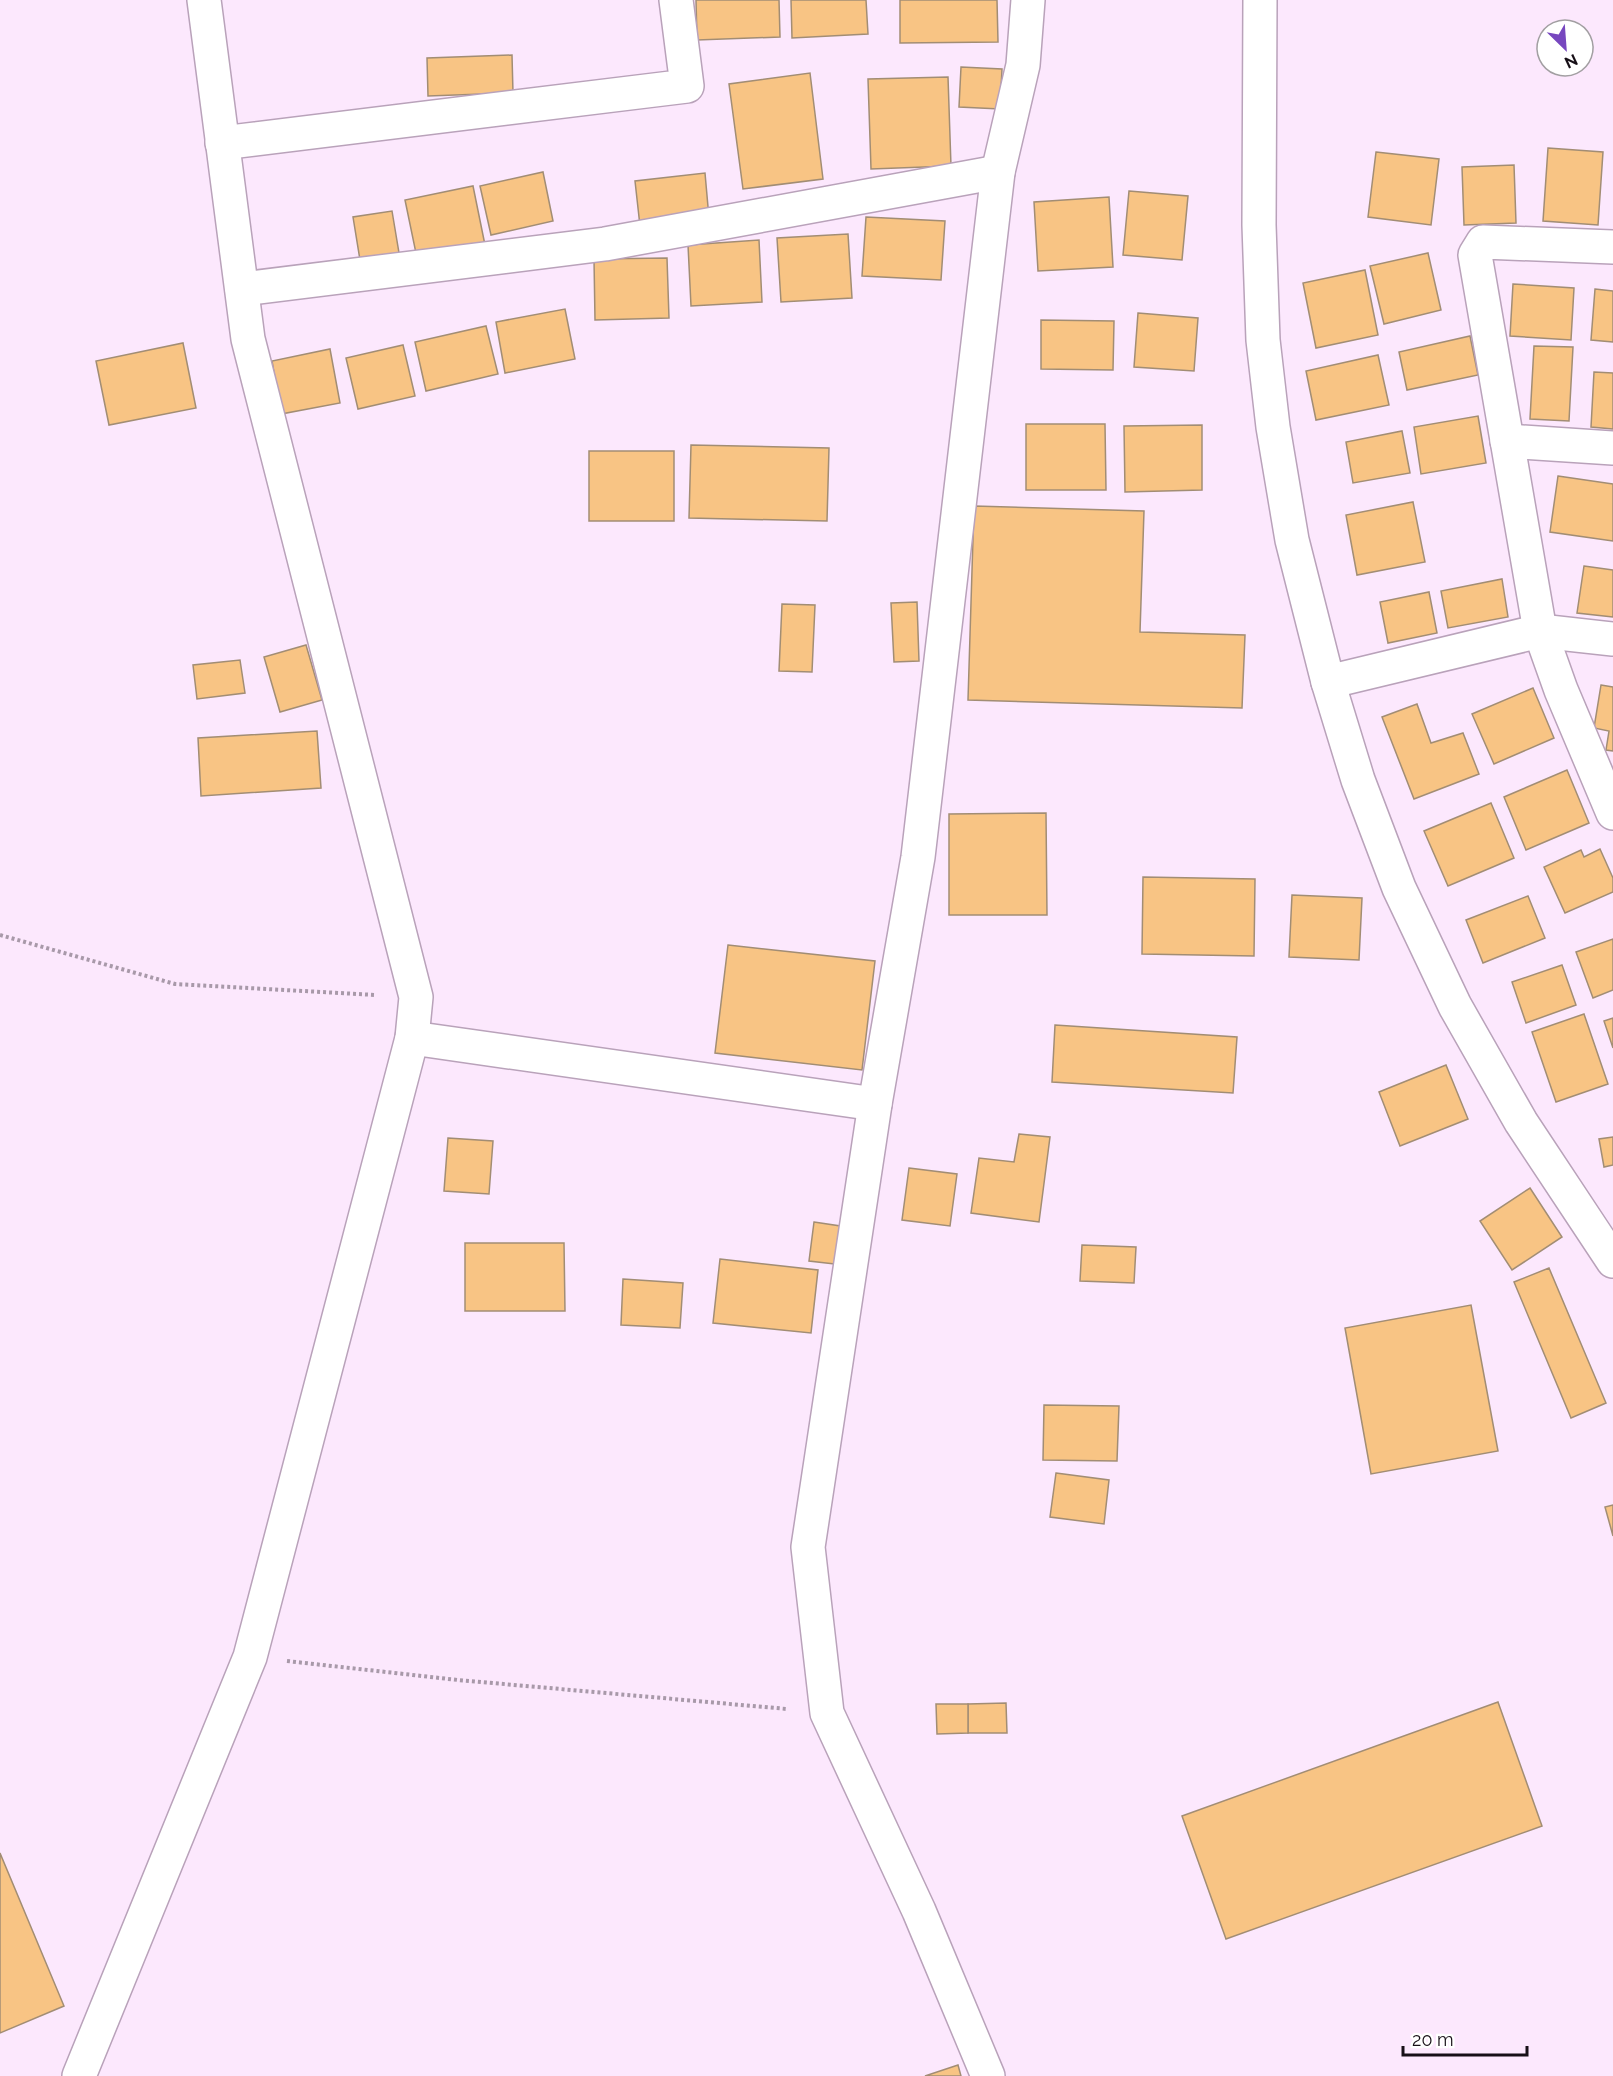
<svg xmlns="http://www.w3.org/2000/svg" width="1613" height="2076" font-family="Raleway,sans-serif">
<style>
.building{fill:#f8c484;stroke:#a28d74;stroke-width:1.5}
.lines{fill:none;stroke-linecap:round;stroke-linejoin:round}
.minor-casing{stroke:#b9a2ba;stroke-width:36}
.path{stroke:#a899a9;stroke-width:4;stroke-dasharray:3 3;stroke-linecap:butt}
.minor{stroke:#fff;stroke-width:33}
</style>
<rect width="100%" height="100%" fill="#fce8fd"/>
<!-- building -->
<g class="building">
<polygon points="696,0 779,0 780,37 697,40"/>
<polygon points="791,0 866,0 868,34 792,38"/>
<polygon points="900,0 997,0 998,42 900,43"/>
<polygon points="512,55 513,93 428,96 427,58"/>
<polygon points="961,67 1002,69 1000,109 959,107"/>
<polygon points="810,73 823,179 743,189 729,84"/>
<polygon points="948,77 951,166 871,169 868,79"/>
<polygon points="1548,148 1603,152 1598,225 1543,221"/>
<polygon points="1376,152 1439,159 1431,225 1368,217"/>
<polygon points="1514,165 1516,223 1464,225 1462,167"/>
<polygon points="543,172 553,221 491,235 480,186"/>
<polygon points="705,173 709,218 640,226 635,181"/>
<polygon points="473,186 485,245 417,258 405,200"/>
<polygon points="1129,191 1188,196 1182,260 1123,255"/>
<polygon points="1109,197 1113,267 1038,271 1034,202"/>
<polygon points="392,211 399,253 360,260 353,217"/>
<polygon points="866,217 945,221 941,280 862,276"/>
<polygon points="848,234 852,298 781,302 777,238"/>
<polygon points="759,240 762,302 691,306 688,245"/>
<polygon points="1428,253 1441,310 1384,324 1370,266"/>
<polygon points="667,258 669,318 595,320 594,259"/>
<polygon points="1365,270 1378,335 1316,348 1303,283"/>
<polygon points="1513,284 1574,288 1571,340 1510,336"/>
<polygon points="1595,289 1613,291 1613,342 1591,340"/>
<polygon points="565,309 575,359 505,373 496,322"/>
<polygon points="1138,313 1198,318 1194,371 1134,367"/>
<polygon points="1041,320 1114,321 1113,370 1041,369"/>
<polygon points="486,326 498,374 426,391 415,342"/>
<polygon points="1470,336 1478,375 1407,390 1399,352"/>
<polygon points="183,343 196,408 109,425 96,361"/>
<polygon points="403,345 415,396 358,409 346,358"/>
<polygon points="1534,346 1573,347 1569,421 1530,419"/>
<polygon points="330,349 340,403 281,414 272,361"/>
<polygon points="1378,355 1389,405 1316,420 1306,371"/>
<polygon points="1594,372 1613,373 1613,429 1591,427"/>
<polygon points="1478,416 1486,463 1421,474 1414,427"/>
<polygon points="1026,424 1105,424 1106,490 1026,490"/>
<polygon points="1202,425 1202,490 1125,492 1124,426"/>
<polygon points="1402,431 1410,473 1353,483 1346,442"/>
<polygon points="691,445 829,448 827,521 689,518"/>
<rect x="589" y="451" width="85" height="70"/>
<polygon points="1558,476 1613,484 1613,541 1550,532"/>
<polygon points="1413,502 1425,562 1357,575 1346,515"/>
<polygon points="974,506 1144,511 1140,632 1245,635 1242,708 968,700"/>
<polygon points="1584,566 1613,570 1613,617 1577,613"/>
<polygon points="1502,579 1508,617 1448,628 1441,591"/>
<polygon points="1429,592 1437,633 1388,643 1380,602"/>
<polygon points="917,602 919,661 894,662 891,603"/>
<polygon points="782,604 815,605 812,672 779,671"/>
<polygon points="306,645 322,700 280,712 264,657"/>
<polygon points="240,660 245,693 197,699 193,665"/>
<polygon points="1601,685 1613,687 1613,751 1606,750 1609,731 1594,728"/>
<polygon points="1533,688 1554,738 1494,764 1472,714"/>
<polygon points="1417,704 1431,743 1463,733 1479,774 1414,799 1382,717"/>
<polygon points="317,731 321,788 201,796 198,738"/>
<polygon points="1567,770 1589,823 1526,850 1504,797"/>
<polygon points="1491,803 1514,858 1448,886 1424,831"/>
<polygon points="1046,813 1047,915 949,915 949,814"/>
<polygon points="1600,849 1613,878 1613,892 1565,913 1544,867 1581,850 1584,857"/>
<polygon points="1143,877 1255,879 1254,956 1142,954"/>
<polygon points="1292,895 1362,898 1359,960 1289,957"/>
<polygon points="1528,896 1545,938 1483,963 1466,920"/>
<polygon points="1613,939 1613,990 1593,998 1576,952"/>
<polygon points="728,945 875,961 862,1070 715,1053"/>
<polygon points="1562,965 1576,1005 1526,1023 1512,982"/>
<polygon points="1584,1014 1608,1084 1556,1102 1532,1032"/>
<polygon points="1613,1018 1613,1048 1604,1021"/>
<polygon points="1055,1025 1237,1037 1233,1093 1052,1082"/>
<polygon points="1446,1065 1468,1119 1400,1146 1379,1092"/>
<polygon points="1019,1134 1050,1137 1039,1222 971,1213 979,1158 1014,1162"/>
<polygon points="1613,1137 1613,1165 1604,1167 1599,1139"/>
<polygon points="448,1138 493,1141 489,1194 444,1191"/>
<polygon points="909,1168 957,1174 950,1226 902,1220"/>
<polygon points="1530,1188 1562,1237 1512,1270 1480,1221"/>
<polygon points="814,1222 847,1227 843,1265 809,1261"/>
<polygon points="465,1243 564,1243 565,1311 465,1311"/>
<polygon points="1082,1245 1136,1247 1134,1283 1080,1281"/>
<polygon points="720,1259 818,1270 811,1333 713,1323"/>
<polygon points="1549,1268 1606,1403 1571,1418 1514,1282"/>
<polygon points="623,1279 683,1283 680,1328 621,1325"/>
<polygon points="1471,1305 1498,1451 1371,1474 1345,1328"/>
<polygon points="1044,1405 1119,1406 1117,1461 1043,1460"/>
<polygon points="1056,1473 1109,1480 1104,1524 1050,1517"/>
<polygon points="1613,1505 1613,1536 1605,1507"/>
<polygon points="1498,1702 1542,1826 1226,1939 1182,1816"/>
<polygon points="1006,1703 1007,1733 968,1733 968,1704"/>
<polygon points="936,1704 968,1704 968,1733 937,1734"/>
<polygon points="0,1853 64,2006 0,2033"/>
<polygon points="958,2065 961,2076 925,2076"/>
</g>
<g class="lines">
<!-- minor casing -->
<g class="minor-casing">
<g id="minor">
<polyline points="1260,0 1259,225 1263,340 1273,427 1292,540 1328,682 1358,780 1399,888 1455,1006 1521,1122 1613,1261"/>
<polyline points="222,143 687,86 676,0"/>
<polyline points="1613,247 1483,242 1475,255 1540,631 1561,690 1613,813"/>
<polyline points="242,289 605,244 998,172"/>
<polyline points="1507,441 1613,448"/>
<polyline points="1328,682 1540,631 1613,639"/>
<polyline points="412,1038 875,1104"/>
<polyline points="79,2076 250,1657 412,1038 416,997 248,339 204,0"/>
<polyline points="988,2076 919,1911 827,1713 808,1547 875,1104 918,857 998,172 1023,65 1028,0"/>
</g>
</g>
<!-- path -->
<g class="path">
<polyline points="0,935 175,984 376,995"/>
<polyline points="287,1661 458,1680 787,1709"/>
</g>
<!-- minor -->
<use href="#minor" class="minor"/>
</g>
<!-- north arrow -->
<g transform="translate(1565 48) rotate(155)"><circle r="28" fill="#ffffff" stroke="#a29fa2" stroke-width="1.5"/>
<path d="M0-4.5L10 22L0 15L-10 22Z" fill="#7747bf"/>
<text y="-9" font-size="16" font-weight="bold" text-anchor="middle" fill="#170f17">N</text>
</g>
<!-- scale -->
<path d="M1403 2046v9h124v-9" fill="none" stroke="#170f17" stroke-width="3"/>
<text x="1412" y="2046" font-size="18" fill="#170f17" stroke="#ffffff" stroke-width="4.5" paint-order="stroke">20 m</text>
</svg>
